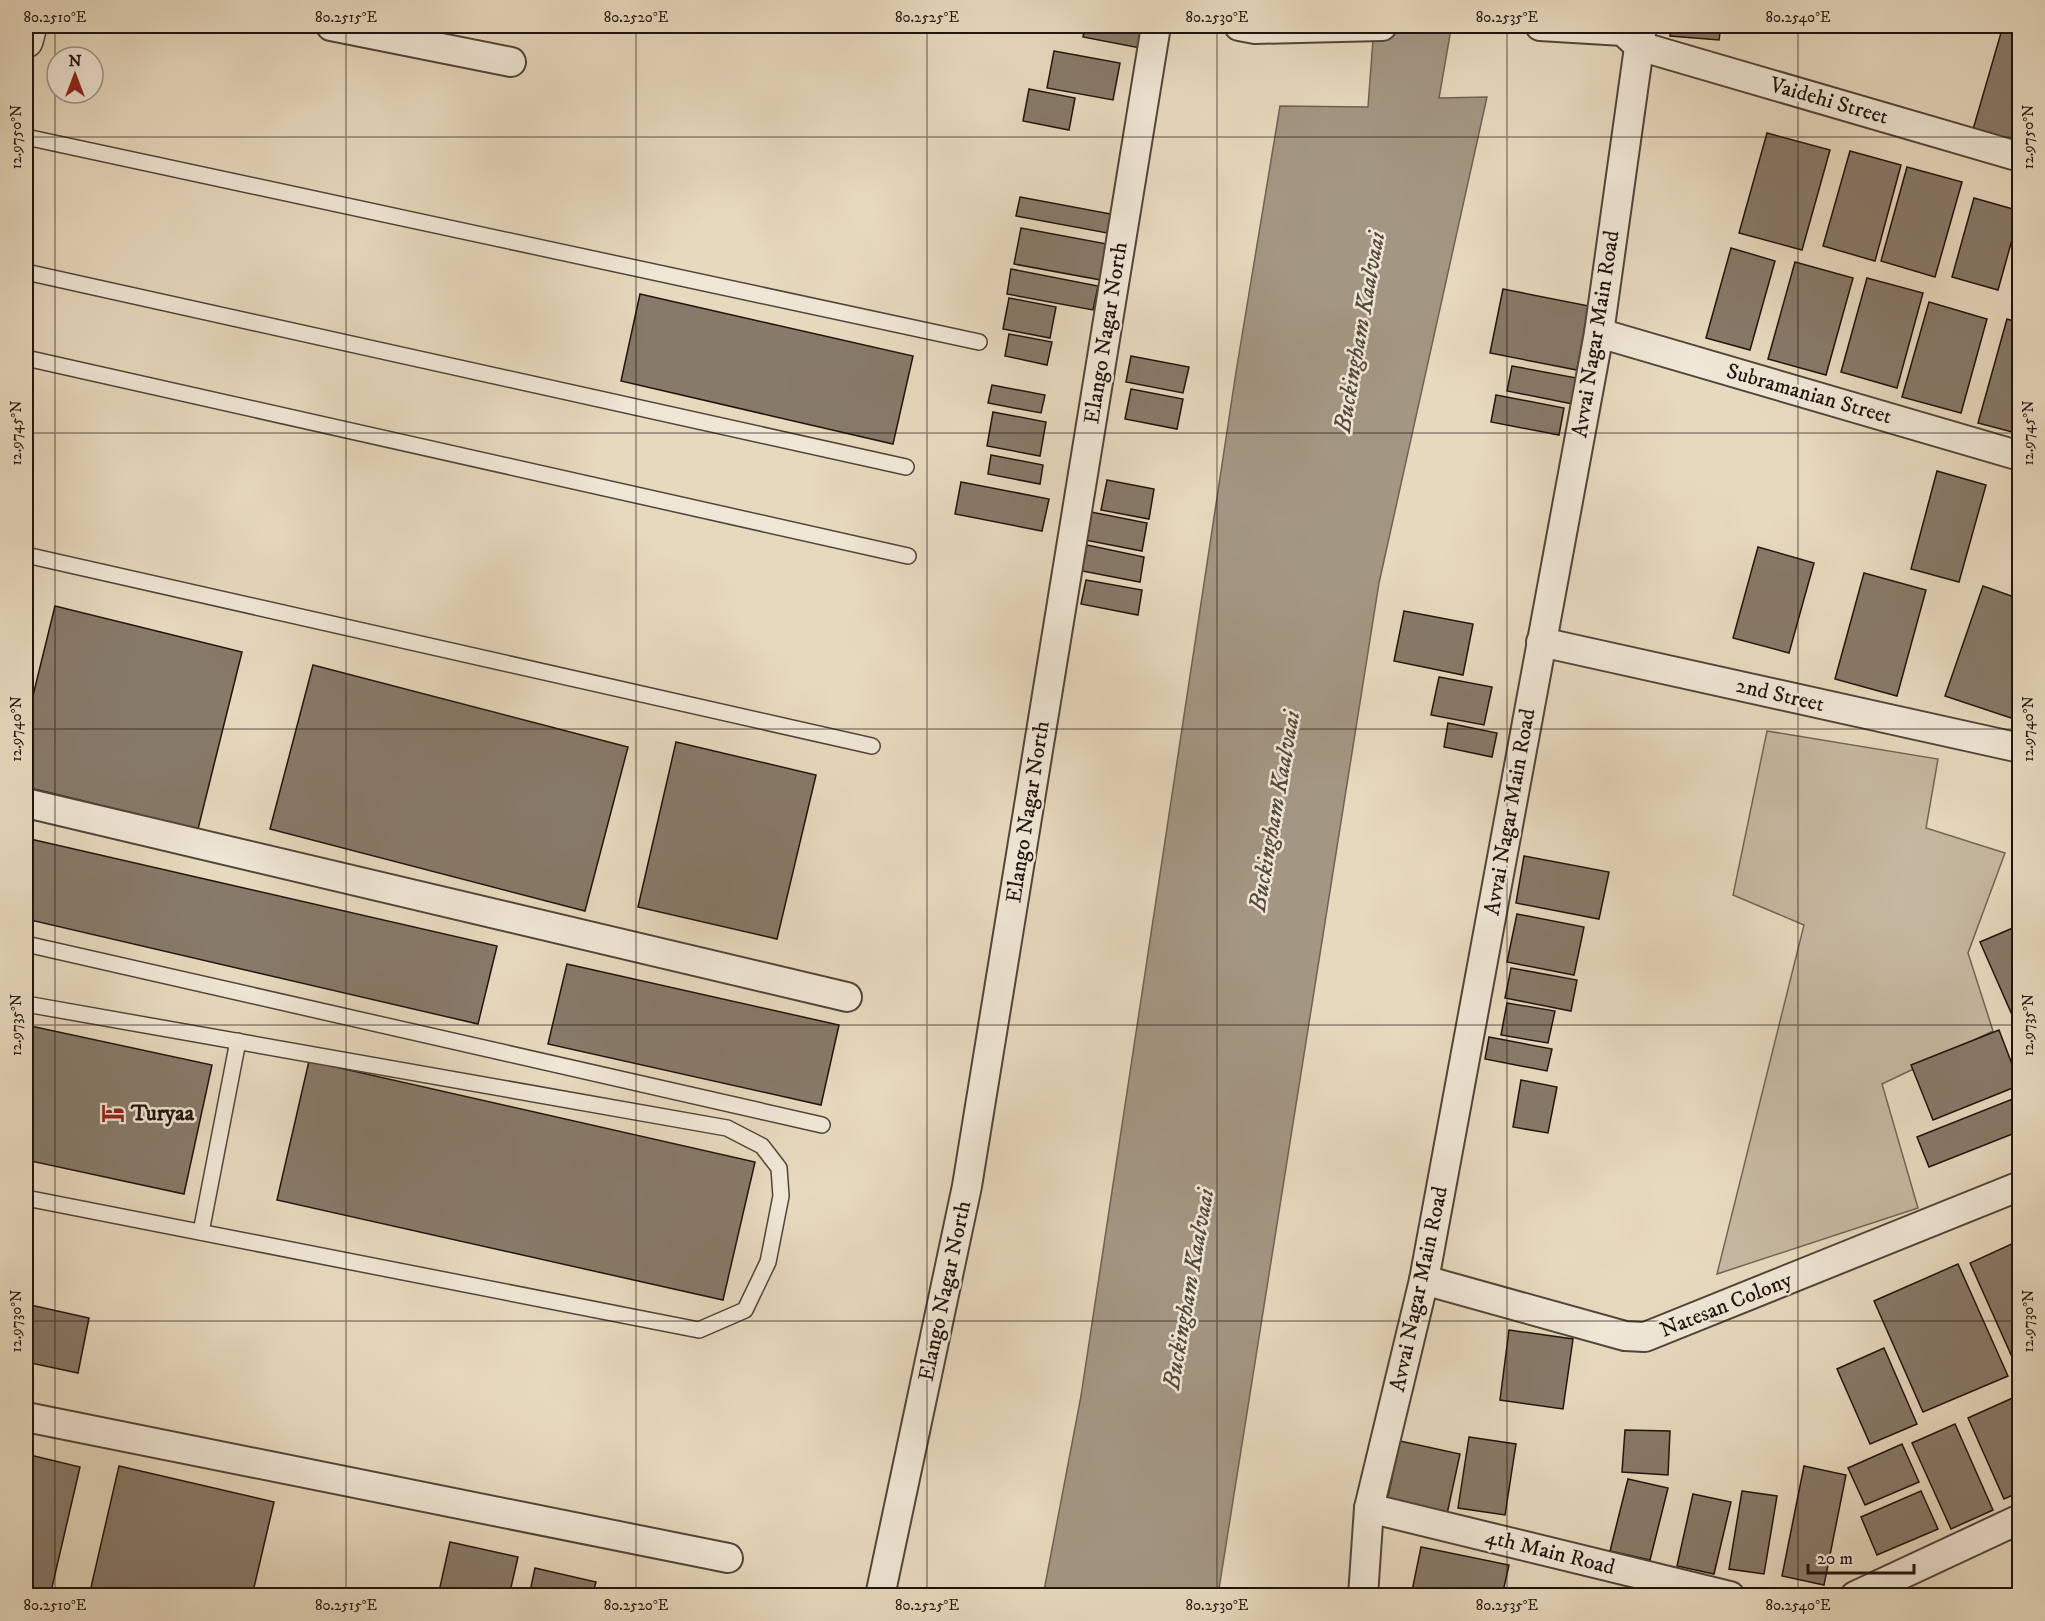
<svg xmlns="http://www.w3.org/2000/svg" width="2045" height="1621" font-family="'IM FELL DW Pica',serif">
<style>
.green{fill:#c5b8a0;stroke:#726656;stroke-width:1.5}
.water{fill:#a39682;stroke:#6f6253;stroke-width:1.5}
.building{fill:#877a69;stroke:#20140d;stroke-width:1.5}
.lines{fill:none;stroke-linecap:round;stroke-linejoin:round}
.service-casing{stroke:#524539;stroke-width:18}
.minor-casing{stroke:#524539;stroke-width:32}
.tertiary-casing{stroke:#524539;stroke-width:36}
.service{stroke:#efe6d5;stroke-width:15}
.minor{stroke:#efe6d5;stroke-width:28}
.tertiary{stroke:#efe6d5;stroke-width:33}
.ticks{fill:none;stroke:#20140d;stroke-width:1.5;stroke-opacity:0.45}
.labels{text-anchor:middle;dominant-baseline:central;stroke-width:5;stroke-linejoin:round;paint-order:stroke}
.street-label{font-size:22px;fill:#20140d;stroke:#efe6d5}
.poi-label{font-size:22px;font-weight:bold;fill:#20140d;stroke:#efe6d5;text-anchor:start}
.water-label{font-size:24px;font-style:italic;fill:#54483c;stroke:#efe6d5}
.neatline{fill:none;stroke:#20140d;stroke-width:2}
.ticks-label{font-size:15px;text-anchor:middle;fill:#20140d}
</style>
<rect width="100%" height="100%" fill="#e7d9be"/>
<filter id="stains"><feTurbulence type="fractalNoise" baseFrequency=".00333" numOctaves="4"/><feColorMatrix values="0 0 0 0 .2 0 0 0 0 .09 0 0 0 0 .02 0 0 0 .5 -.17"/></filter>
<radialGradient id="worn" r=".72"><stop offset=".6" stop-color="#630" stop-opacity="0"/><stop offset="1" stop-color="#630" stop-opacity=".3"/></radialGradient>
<!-- green -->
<polygon class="green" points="1767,731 1938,759 1926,828 2005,853 1968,953 1993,1031 1882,1084 1918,1208 1717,1274 1804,925 1733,895"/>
<!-- water -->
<polygon class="water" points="1374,26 1453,26 1451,29 1439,98 1487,97 1379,583 1218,1595 1043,1596 1081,1396 1236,372 1280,106 1368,107"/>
<!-- building -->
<g class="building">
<polygon points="1085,26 1141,26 1150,27 1145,49 1083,37"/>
<polygon points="1671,26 1721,26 1719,40 1670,36"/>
<polygon points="2003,26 2020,26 2020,147 1972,133"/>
<polygon points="1054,51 1120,63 1113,100 1047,88"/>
<polygon points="1029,89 1075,98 1069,130 1023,121"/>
<polygon points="1767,133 1830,150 1802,250 1739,233"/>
<polygon points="1850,151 1901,165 1875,261 1823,246"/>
<polygon points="1907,167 1962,182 1935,277 1881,261"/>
<polygon points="1020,197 1111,214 1107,233 1016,216"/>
<polygon points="1974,198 2020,211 1998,290 1952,277"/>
<polygon points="1021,228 1107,244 1101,280 1014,264"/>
<polygon points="1731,248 1775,261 1750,350 1706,338"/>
<polygon points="1795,262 1853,278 1826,375 1768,359"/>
<polygon points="1011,269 1098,286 1093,310 1007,294"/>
<polygon points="1867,278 1923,293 1897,388 1841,372"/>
<polygon points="2020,279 2020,298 2015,297"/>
<polygon points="1503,289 1589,306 1577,370 1490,353"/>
<polygon points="640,294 913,356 893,444 621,381"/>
<polygon points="1009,298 1056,307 1050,338 1003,329"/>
<polygon points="1929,302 1987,319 1961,413 1902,397"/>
<polygon points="2007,319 2020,323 2020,434 1978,423"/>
<polygon points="1009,334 1052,342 1047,365 1005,356"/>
<polygon points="1131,356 1189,367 1183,393 1126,382"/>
<polygon points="1512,366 1582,379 1578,405 1507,391"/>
<polygon points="992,385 1045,395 1041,413 988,403"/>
<polygon points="1131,389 1183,399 1177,429 1125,419"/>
<polygon points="1496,395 1564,408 1559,435 1491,422"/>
<polygon points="993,412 1046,422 1040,456 987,446"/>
<polygon points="991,455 1043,465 1040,484 988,474"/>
<polygon points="1937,471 1986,485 1959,582 1911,569"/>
<polygon points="1107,480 1154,489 1149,519 1101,510"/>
<polygon points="961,482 1049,499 1042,531 955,514"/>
<polygon points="1091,512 1147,523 1142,551 1085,540"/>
<polygon points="1087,545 1144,557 1140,582 1082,571"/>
<polygon points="1758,547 1814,563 1789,653 1733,638"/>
<polygon points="1864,573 1926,590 1897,696 1835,679"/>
<polygon points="1086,580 1142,590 1138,615 1081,604"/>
<polygon points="1983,586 2020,599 2020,721 1945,696"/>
<polygon points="55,606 242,652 198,829 26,787 26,724"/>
<polygon points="1404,611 1473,624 1463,675 1394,661"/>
<polygon points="313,665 628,747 585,911 270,829"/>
<polygon points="1439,677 1492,687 1484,725 1431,715"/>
<polygon points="1448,723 1497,733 1492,757 1444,747"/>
<polygon points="676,742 816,775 777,939 638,907"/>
<polygon points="26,838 497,946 478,1024 26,919"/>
<polygon points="1524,856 1609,872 1599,919 1516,903"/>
<polygon points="1517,914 1584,927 1574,975 1507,962"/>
<polygon points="2020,925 2020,1015 2013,1017 1980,942"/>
<polygon points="567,964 839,1025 821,1105 548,1044"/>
<polygon points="1511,968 1577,980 1571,1011 1505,998"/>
<polygon points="1507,1003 1555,1011 1548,1043 1501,1035"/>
<polygon points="26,1025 212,1065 184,1194 26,1160"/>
<polygon points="1999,1030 2020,1085 1933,1120 1911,1065"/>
<polygon points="1489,1037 1552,1049 1547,1071 1485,1059"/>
<polygon points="309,1061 755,1162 723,1300 277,1200"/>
<polygon points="1521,1080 1557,1087 1548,1133 1513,1127"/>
<polygon points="2020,1096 2020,1131 1929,1167 1917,1137"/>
<polygon points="2016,1242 2020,1249 2020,1367 2017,1368 1970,1263"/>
<polygon points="1958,1264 2008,1376 1923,1412 1874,1301"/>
<polygon points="26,1304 89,1318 78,1373 26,1362"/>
<polygon points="1509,1330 1573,1339 1563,1409 1500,1400"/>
<polygon points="1884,1348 1917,1424 1870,1444 1837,1369"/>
<polygon points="2017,1396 2020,1402 2020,1492 2004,1499 1968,1418"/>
<polygon points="1955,1424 1993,1510 1951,1529 1912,1443"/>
<polygon points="1625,1430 1670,1431 1668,1475 1622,1472"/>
<polygon points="1469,1437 1516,1444 1505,1515 1458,1508"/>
<polygon points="1400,1441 1460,1454 1447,1514 1387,1501"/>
<polygon points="1902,1444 1919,1482 1865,1505 1848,1468"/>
<polygon points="26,1454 80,1467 50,1596 26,1596"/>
<polygon points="119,1466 274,1502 252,1596 89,1596"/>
<polygon points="1804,1466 1846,1475 1824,1585 1782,1576"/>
<polygon points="1628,1479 1668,1488 1650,1560 1610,1551"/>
<polygon points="1742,1491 1777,1496 1764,1574 1729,1569"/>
<polygon points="1921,1491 1938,1529 1877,1555 1861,1517"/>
<polygon points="1693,1494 1731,1502 1714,1574 1677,1566"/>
<polygon points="450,1542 518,1557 509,1596 438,1596"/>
<polygon points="1421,1547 1509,1565 1502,1596 1411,1596"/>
<polygon points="535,1568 596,1582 592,1596 529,1596"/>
</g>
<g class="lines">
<!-- service casing -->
<g class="service-casing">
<g id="service">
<polyline points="26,137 979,342"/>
<polyline points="26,272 906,467"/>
<polyline points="26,358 908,556"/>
<polyline points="26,555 872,746"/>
<polyline points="26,944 822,1125"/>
<polyline points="26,1004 727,1128 762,1146 779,1168 781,1196 768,1262 745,1310 699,1330 26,1198"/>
<polyline points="201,1232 238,1041"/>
</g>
</g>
<!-- minor casing -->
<g class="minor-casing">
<g id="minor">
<polyline points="331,26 511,62"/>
<polyline points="1239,26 1255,29 1382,26"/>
<polyline points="1540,26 1623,31 1639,46 2020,157"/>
<polyline points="1599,333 2020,456"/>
<polyline points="1541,642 2020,748"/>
<polyline points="26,803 847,997"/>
<polyline points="1424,1280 1625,1336 1645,1337 2020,1186"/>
<polyline points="26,1417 728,1558"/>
<polyline points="1369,1508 1730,1596"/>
<polyline points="880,1596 967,1186 1156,26"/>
<polyline points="1363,1596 1369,1508 1424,1280 1599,333 1642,26"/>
<polyline points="1855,1596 2020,1519"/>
</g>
</g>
<!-- tertiary casing -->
<g class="tertiary-casing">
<polyline id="tertiary" points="26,41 30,26"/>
</g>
<!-- service -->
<use href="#service" class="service"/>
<!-- minor -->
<use href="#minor" class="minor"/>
<!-- tertiary -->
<use href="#tertiary" class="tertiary"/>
</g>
<!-- ticks -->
<path class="ticks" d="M 55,26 L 55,1596M 346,26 L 346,1596M 636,26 L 636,1596M 927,26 L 927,1596M 1217,26 L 1217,1596M 1507,26 L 1507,1596M 1798,26 L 1798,1596M 26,137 L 2020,137M 26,433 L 2020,433M 26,729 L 2020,729M 26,1025 L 2020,1025M 26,1321 L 2020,1321"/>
<!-- icons -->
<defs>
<g id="hotel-bare" transform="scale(1.8)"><path d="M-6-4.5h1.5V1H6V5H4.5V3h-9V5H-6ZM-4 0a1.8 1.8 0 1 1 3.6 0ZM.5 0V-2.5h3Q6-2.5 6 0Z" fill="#8f2418" stroke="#efe6d5" stroke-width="2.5" paint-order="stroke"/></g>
</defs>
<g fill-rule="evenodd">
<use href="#hotel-bare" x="113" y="1113"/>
</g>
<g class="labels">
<!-- street labels -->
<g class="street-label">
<text transform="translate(1829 101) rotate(16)">Vaidehi Street</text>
<text transform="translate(1106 333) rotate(-81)">Elango Nagar North</text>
<text transform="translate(1596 334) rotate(-81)">Avvai Nagar Main Road</text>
<text transform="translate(1809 394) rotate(16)">Subramanian Street</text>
<text transform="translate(1780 695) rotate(13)">2nd Street</text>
<text transform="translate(1028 812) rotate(-81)">Elango Nagar North</text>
<text transform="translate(1510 812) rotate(-80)">Avvai Nagar Main Road</text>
<text transform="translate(1419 1289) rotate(-78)">Avvai Nagar Main Road</text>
<text transform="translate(945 1291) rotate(-78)">Elango Nagar North</text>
<text transform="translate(1726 1305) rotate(-22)">Natesan Colony</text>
<text transform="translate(1550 1552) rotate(14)">4th Main Road</text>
</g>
<!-- poi labels -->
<g class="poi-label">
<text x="131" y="1113">Turyaa</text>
</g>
<!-- water labels -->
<g class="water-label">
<text transform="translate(1360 332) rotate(-80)">Buckingham Kaalvaai</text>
<text transform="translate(1275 811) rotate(-80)">Buckingham Kaalvaai</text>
<text transform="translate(1189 1289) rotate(-80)">Buckingham Kaalvaai</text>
</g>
</g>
<!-- margin -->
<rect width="2045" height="1621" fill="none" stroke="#e7d9be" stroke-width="66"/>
<!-- north arrow -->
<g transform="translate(75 75)"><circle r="28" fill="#efe6d5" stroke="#9c9285" stroke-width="1.5"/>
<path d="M0-4.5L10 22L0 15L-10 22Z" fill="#8f2418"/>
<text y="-9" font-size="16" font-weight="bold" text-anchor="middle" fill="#20140d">N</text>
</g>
<!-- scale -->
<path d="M1808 1564v9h106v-9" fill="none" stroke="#20140d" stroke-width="3"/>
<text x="1817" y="1564" font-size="18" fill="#20140d" stroke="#efe6d5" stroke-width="4.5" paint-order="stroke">20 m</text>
<rect x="33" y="33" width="1979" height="1555" class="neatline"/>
<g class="ticks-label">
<text x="55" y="22">80.2510°E</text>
<text x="346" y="22">80.2515°E</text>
<text x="636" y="22">80.2520°E</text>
<text x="927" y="22">80.2525°E</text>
<text x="1217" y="22">80.2530°E</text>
<text x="1507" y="22">80.2535°E</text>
<text x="1798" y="22">80.2540°E</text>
<text transform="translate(16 137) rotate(-90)" y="5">12.9750°N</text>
<text transform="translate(2028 137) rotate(-90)" y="5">12.9750°N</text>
<text transform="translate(16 433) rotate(-90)" y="5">12.9745°N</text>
<text transform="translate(2028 433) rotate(-90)" y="5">12.9745°N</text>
<text transform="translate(16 729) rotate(-90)" y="5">12.9740°N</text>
<text transform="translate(2028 729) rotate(-90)" y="5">12.9740°N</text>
<text transform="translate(16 1025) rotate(-90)" y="5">12.9735°N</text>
<text transform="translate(2028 1025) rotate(-90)" y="5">12.9735°N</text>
<text transform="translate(16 1321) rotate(-90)" y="5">12.9730°N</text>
<text transform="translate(2028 1321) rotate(-90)" y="5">12.9730°N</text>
<text x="55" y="1610">80.2510°E</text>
<text x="346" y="1610">80.2515°E</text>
<text x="636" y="1610">80.2520°E</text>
<text x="927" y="1610">80.2525°E</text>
<text x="1217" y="1610">80.2530°E</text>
<text x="1507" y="1610">80.2535°E</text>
<text x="1798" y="1610">80.2540°E</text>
</g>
<rect width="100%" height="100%" filter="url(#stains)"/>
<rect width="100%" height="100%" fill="url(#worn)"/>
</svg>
